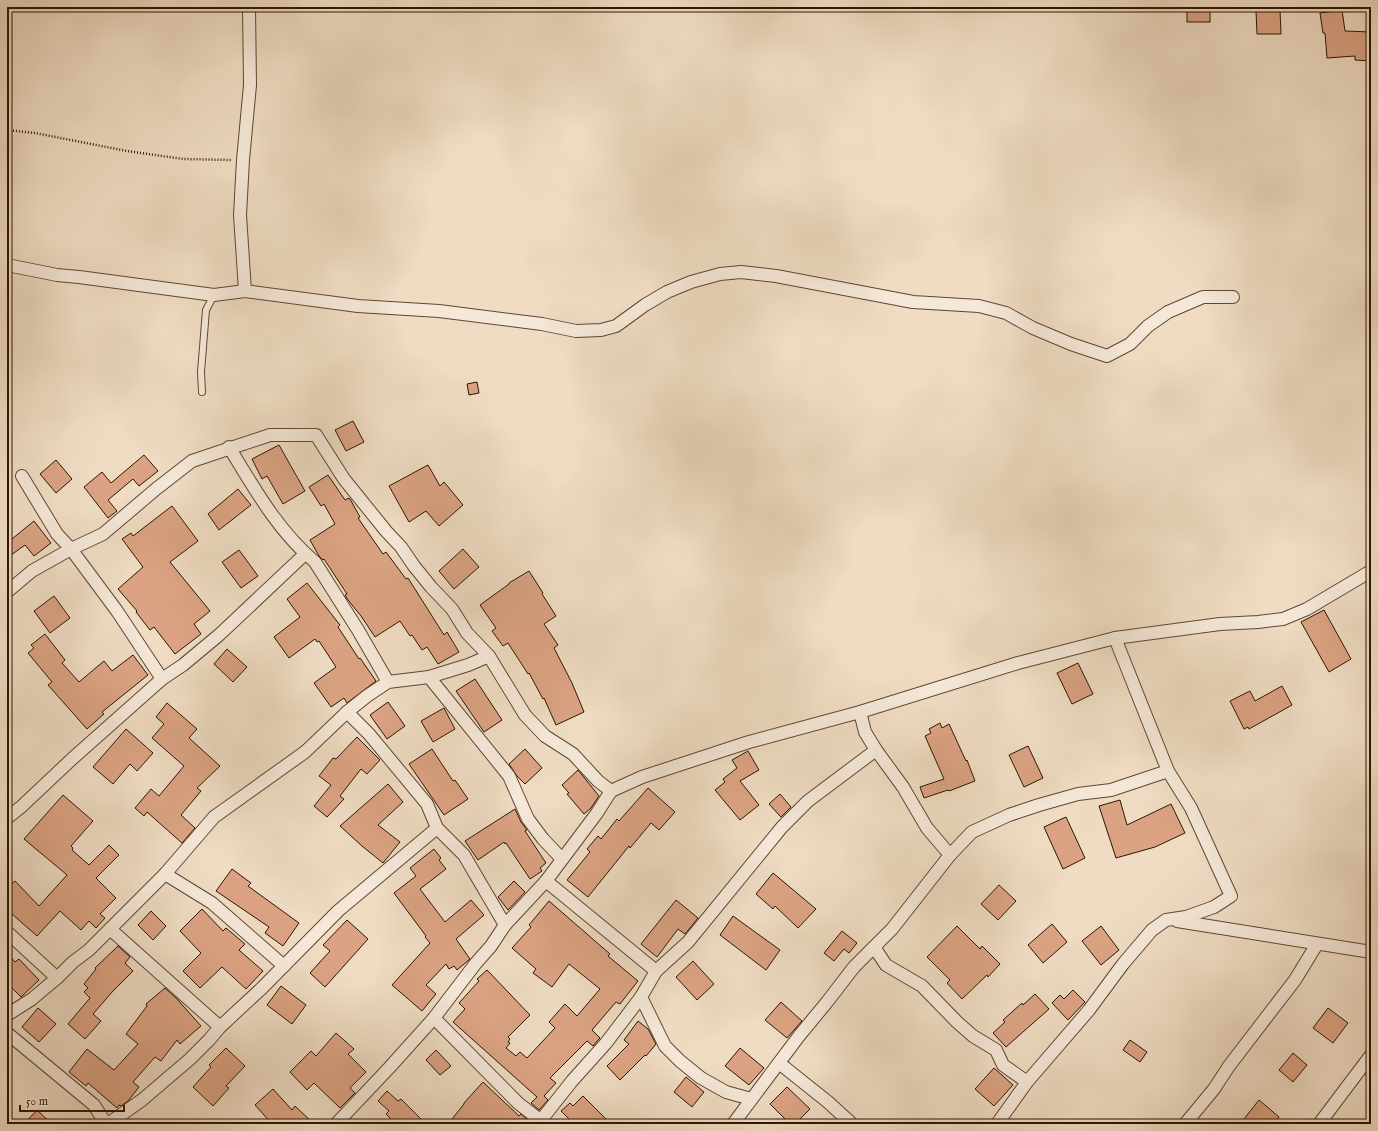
<svg xmlns="http://www.w3.org/2000/svg" width="1378" height="1131" font-family="'IM FELL English',serif">
<style>
.building{fill:#dba383;stroke:#2e1502}
.lines{fill:none;stroke-linecap:round;stroke-linejoin:round}
.lane-casing{stroke:#5e4732;stroke-width:8}
.street-casing{stroke:#5e4732;stroke-width:14}
.path{stroke:#2e1502;stroke-width:2.5;stroke-dasharray:1 2;stroke-linecap:butt}
.lane{stroke:#f5e8d8;stroke-width:6}
.street{stroke:#f5e8d8;stroke-width:12}
</style>
<rect width="100%" height="100%" fill="#efdcc3"/>
<filter id="stains"><feTurbulence type="fractalNoise" baseFrequency=".005" numOctaves="4"/><feColorMatrix values="0 0 0 0 .2 0 0 0 0 .09 0 0 0 0 .02 0 0 0 .5 -.17"/></filter>
<radialGradient id="worn" r=".72"><stop offset=".6" stop-color="#630" stop-opacity="0"/><stop offset="1" stop-color="#630" stop-opacity=".3"/></radialGradient>
<!-- building -->
<g class="building">
<rect x="1187" y="7" width="23" height="15"/>
<polygon points="1280,10 1281,34 1257,34 1256,11"/>
<polygon points="1342,10 1345,31 1371,32 1371,61 1355,60 1355,56 1327,58 1325,33 1323,33 1320,13"/>
<polygon points="477,382 479,393 469,395 467,384"/>
<polygon points="353,421 364,442 346,451 335,430"/>
<polygon points="279,445 305,491 283,504 267,476 262,479 252,459"/>
<polygon points="144,455 158,471 139,486 133,479 108,500 117,511 108,518 84,487 102,472 111,483"/>
<polygon points="56,460 72,479 56,493 40,474"/>
<polygon points="428,465 440,486 444,482 463,505 439,526 426,511 409,522 389,486"/>
<polygon points="328,475 345,500 349,498 350,499 360,517 358,518 383,554 386,552 406,579 408,578 444,635 447,632 459,652 438,664 427,647 422,650 412,635 410,636 400,621 375,637 361,616 348,600 345,595 347,594 324,559 323,560 319,556 310,540 335,524 324,504 321,506 309,487"/>
<polygon points="238,489 251,505 219,530 208,514"/>
<polygon points="172,506 198,541 170,562 210,611 194,624 201,634 175,654 154,627 150,630 136,612 137,611 118,589 143,567 122,539 131,533 133,536"/>
<polygon points="34,521 51,543 34,556 25,545 7,558 7,543"/>
<polygon points="463,549 479,567 454,589 439,571"/>
<polygon points="239,550 258,576 241,588 222,562"/>
<polygon points="529,571 543,593 542,594 556,616 544,624 558,645 554,648 572,683 584,712 556,725 544,698 543,699 529,673 528,674 508,643 503,646 492,631 496,628 480,605 509,584 509,583"/>
<polygon points="307,583 340,625 338,627 359,659 360,658 376,681 347,703 344,698 331,707 314,683 336,667 319,641 317,642 315,639 289,658 274,637 300,617 287,599"/>
<polygon points="54,596 70,618 50,633 34,611"/>
<polygon points="1324,610 1351,659 1329,672 1301,622"/>
<polygon points="45,634 65,660 62,663 79,682 104,661 112,671 133,655 148,675 102,712 104,714 87,729 48,685 52,682 28,653 34,648 31,645"/>
<polygon points="227,649 247,667 233,682 214,664"/>
<polygon points="1078,663 1093,694 1072,704 1057,673"/>
<polygon points="475,679 502,720 484,732 456,691"/>
<polygon points="1282,686 1292,705 1249,729 1248,727 1244,729 1230,701 1250,691 1255,701"/>
<polygon points="388,702 405,726 387,739 370,715"/>
<polygon points="167,703 197,729 189,738 220,766 197,788 201,791 181,815 195,828 182,843 147,812 144,816 135,808 151,789 159,796 184,766 152,738 164,724 156,717"/>
<polygon points="444,708 455,729 433,742 421,721"/>
<polygon points="940,723 942,728 949,724 966,761 967,760 975,781 949,791 948,790 924,798 920,787 944,779 925,736 931,733 929,729"/>
<polygon points="126,729 153,753 137,771 130,764 113,784 93,767"/>
<polygon points="357,737 380,760 367,774 361,769 340,796 344,799 327,817 314,806 331,785 319,776 333,758 336,759"/>
<polygon points="1028,746 1043,778 1024,787 1009,755"/>
<polygon points="432,749 453,781 455,780 468,799 444,815 409,764"/>
<polygon points="525,749 542,768 525,784 517,776 509,764"/>
<polygon points="748,751 759,770 740,781 759,805 740,820 715,790 725,782 723,779 737,768 732,760"/>
<polygon points="578,770 599,796 591,808 584,814 567,794 569,793 562,785"/>
<polygon points="388,784 403,802 378,825 400,842 383,863 362,846 340,826"/>
<polygon points="648,788 675,812 659,830 651,823 630,848 629,846 588,897 567,880 590,852 587,849 598,836 601,839 617,819 619,821"/>
<polygon points="780,794 791,807 781,817 769,804"/>
<polygon points="63,795 93,821 71,846 73,848 72,850 89,865 109,845 119,855 96,878 116,898 100,914 105,918 96,928 89,921 81,930 60,911 37,936 12,914 7,919 7,888 15,881 39,906 67,875 24,839"/>
<polygon points="1120,800 1127,825 1171,804 1185,833 1155,847 1116,858 1099,806"/>
<polygon points="515,809 521,822 527,830 525,831 546,863 540,868 542,871 530,879 506,843 505,844 504,842 478,860 465,841"/>
<polygon points="1066,817 1085,858 1063,869 1044,827"/>
<polygon points="434,849 441,858 439,860 446,869 420,889 445,922 471,900 484,915 456,939 470,959 457,970 454,966 449,969 446,964 426,985 436,994 422,1011 392,985 430,943 425,937 426,936 394,893 416,876 410,868"/>
<polygon points="232,869 251,883 248,886 299,923 283,946 265,933 269,927 216,891"/>
<polygon points="773,873 816,909 798,928 775,906 773,909 756,894"/>
<polygon points="514,881 525,892 508,910 498,897"/>
<polygon points="999,885 1016,901 998,920 981,904"/>
<polygon points="676,900 698,918 685,934 678,929 657,957 641,944"/>
<polygon points="549,901 610,954 608,956 638,981 620,1004 616,1002 592,1030 600,1038 599,1039 593,1046 587,1041 550,1078 556,1083 544,1096 548,1100 539,1110 531,1103 537,1097 453,1022 465,1009 459,1003 479,981 477,979 487,970 530,1015 508,1037 510,1039 508,1042 510,1043 506,1048 516,1056 520,1052 527,1058 555,1028 549,1022 565,1004 577,1016 600,989 569,964 552,987 533,973 536,969 512,948 531,927 529,925"/>
<polygon points="202,909 223,931 226,928 245,944 239,950 263,971 246,989 222,967 200,988 183,971 201,953 180,931"/>
<polygon points="151,911 166,926 153,940 138,925"/>
<polygon points="733,916 780,950 766,970 720,935"/>
<polygon points="347,920 368,939 325,987 310,973 330,951 323,945"/>
<polygon points="1052,924 1067,942 1043,963 1028,945"/>
<polygon points="957,926 980,949 982,946 1000,964 988,977 987,975 962,999 947,983 950,980 927,957"/>
<polygon points="1101,926 1119,950 1101,965 1082,941"/>
<polygon points="842,931 857,943 849,953 844,949 834,961 824,953"/>
<polygon points="118,946 130,957 125,963 133,971 113,991 93,1014 101,1021 85,1039 68,1024 90,998 84,992 88,988 84,984 96,969 95,968"/>
<polygon points="7,953 15,962 19,959 39,980 21,997 7,983"/>
<polygon points="693,961 714,984 697,1000 676,977"/>
<polygon points="281,986 306,1005 292,1024 267,1005"/>
<polygon points="165,988 177,999 201,1026 180,1044 177,1040 161,1061 155,1057 133,1082 139,1087 128,1101 121,1106 119,1105 117,1108 88,1083 86,1086 69,1072 87,1049 114,1070 138,1044 126,1034 147,1006 146,1004"/>
<polygon points="1073,990 1085,1002 1068,1020 1052,1003 1060,995 1064,999"/>
<polygon points="1035,994 1049,1009 1006,1047 993,1033 1005,1022 1003,1020 1022,1003 1023,1005"/>
<polygon points="781,1002 802,1021 787,1038 765,1020"/>
<polygon points="38,1008 56,1024 39,1042 22,1027"/>
<polygon points="1328,1008 1348,1023 1333,1043 1313,1028"/>
<polygon points="638,1021 648,1029 656,1044 646,1056 645,1055 620,1080 607,1066 629,1044 624,1040"/>
<polygon points="336,1033 354,1049 348,1054 366,1072 350,1088 355,1093 340,1108 314,1083 307,1090 290,1072 311,1051 316,1056"/>
<polygon points="1130,1040 1147,1052 1140,1062 1123,1050"/>
<polygon points="226,1048 245,1066 226,1086 229,1088 213,1106 193,1087 211,1067 209,1065"/>
<polygon points="740,1048 764,1068 749,1085 725,1066"/>
<polygon points="436,1050 451,1066 440,1075 426,1060"/>
<polygon points="1293,1053 1307,1065 1293,1082 1279,1070"/>
<polygon points="994,1068 1013,1085 994,1106 975,1089"/>
<polygon points="686,1077 704,1092 692,1107 674,1092"/>
<polygon points="483,1082 519,1116 521,1114 529,1121 527,1124 448,1124 464,1104 464,1103"/>
<polygon points="787,1087 810,1109 795,1124 790,1124 770,1104"/>
<polygon points="273,1089 292,1110 295,1106 314,1124 272,1124 255,1105"/>
<polygon points="387,1091 398,1101 401,1099 426,1124 396,1124 386,1114 389,1111 378,1101"/>
<polygon points="583,1096 611,1124 574,1124 561,1111 570,1103 573,1106"/>
<polygon points="1259,1100 1279,1117 1273,1124 1240,1124"/>
<polygon points="37,1110 52,1124 24,1124"/>
</g>
<g class="lines">
<!-- lane casing -->
<g class="lane-casing">
<polyline id="lane" points="202,392 201,372 206,310 214,295"/>
</g>
<!-- street casing -->
<g class="street-casing">
<g id="street">
<polyline points="7,265 57,275 79,277 214,295 245,291 358,306 439,311 542,324 576,331 601,330 616,326 645,305 667,292 691,282 720,274 741,272 776,276 913,302 979,306 1006,313 1033,328 1071,344 1107,356 1130,344 1148,326 1168,312 1203,297 1233,297"/>
<polyline points="245,291 240,215 243,160 250,85 249,7"/>
<path d="M 229,447 C 254,488 278,531 315,562 L 358,630 L 388,682"/>
<polyline points="22,476 57,534 71,549 117,611 162,679"/>
<polyline points="7,592 32,571 71,549 103,534 156,489 192,461 270,435 316,435 344,479 386,531 401,547 414,566 431,587 452,609 467,633 489,656 525,715 545,736 573,754 598,781 611,791"/>
<polyline points="429,677 509,776 528,819 543,839 562,859"/>
<polyline points="347,712 369,734 427,804 437,828 464,855 505,925"/>
<polyline points="860,712 865,732 876,750 903,787 927,828 950,855"/>
<polyline points="7,818 21,807 73,758 162,679 183,665 219,635 305,554"/>
<polyline points="165,874 212,903 284,966"/>
<polyline points="546,881 656,971"/>
<polyline points="1177,921 1371,952"/>
<polyline points="110,929 220,1027"/>
<polyline points="7,932 57,978"/>
<polyline points="874,947 886,965 922,986 957,1022 973,1036 996,1050 1003,1065 1027,1082"/>
<polyline points="641,997 665,1046 680,1061 701,1078 726,1092 751,1099"/>
<polyline points="7,1015 32,999 57,978 73,962 89,950 165,874 214,817 305,752 347,712 367,696 388,682 429,677 468,665 489,656"/>
<polyline points="434,1018 518,1103 545,1124"/>
<polyline points="7,1033 94,1105 106,1124"/>
<polyline points="779,1063 828,1102 852,1124"/>
<polyline points="108,1124 142,1100 190,1059 209,1040 220,1027 262,988 338,911 437,828"/>
<polyline points="336,1124 389,1068 434,1018 476,963 491,946 505,925 546,881 597,813 611,791 642,777 749,742 860,712 1018,663 1115,638 1220,624 1258,622 1283,619 1307,609 1371,571"/>
<polyline points="538,1124 572,1081 606,1043 641,997 656,971 688,942 782,827 808,801 876,750"/>
<polyline points="733,1124 799,1036 827,1002 854,967 892,929 950,855 972,832 1009,815 1039,805 1078,794 1111,790 1168,771"/>
<polyline points="997,1124 1027,1082 1089,1010 1123,964 1152,930 1166,920 1186,917 1214,907 1231,896 1191,808 1168,771 1115,638"/>
<polyline points="1185,1124 1214,1089 1229,1066 1295,980 1317,944"/>
<polyline points="1319,1124 1371,1055"/>
</g>
</g>
<!-- path -->
<polyline class="path" points="7,130 35,133 127,151 183,159 232,160"/>
<!-- lane -->
<use href="#lane" class="lane"/>
<!-- street -->
<use href="#street" class="street"/>
</g>
<!-- margin -->
<rect width="1378" height="1131" fill="none" stroke="#efdcc3" stroke-width="24"/>
<rect x="8" y="8" width="1362" height="1115" fill="none" stroke="#2e1502" stroke-width="2"/>
<rect x="12" y="12" width="1354" height="1107" fill="none" stroke="#2e1502"/>
<!-- scale -->
<path d="M20 1105v6h104v-6" fill="none" stroke="#2e1502" stroke-width="2"/>
<text x="26" y="1105" font-size="12" fill="#2e1502" stroke="#f5e8d8" stroke-width="3" paint-order="stroke">50 m</text>
<rect width="100%" height="100%" filter="url(#stains)"/>
<rect width="100%" height="100%" fill="url(#worn)"/>
</svg>
